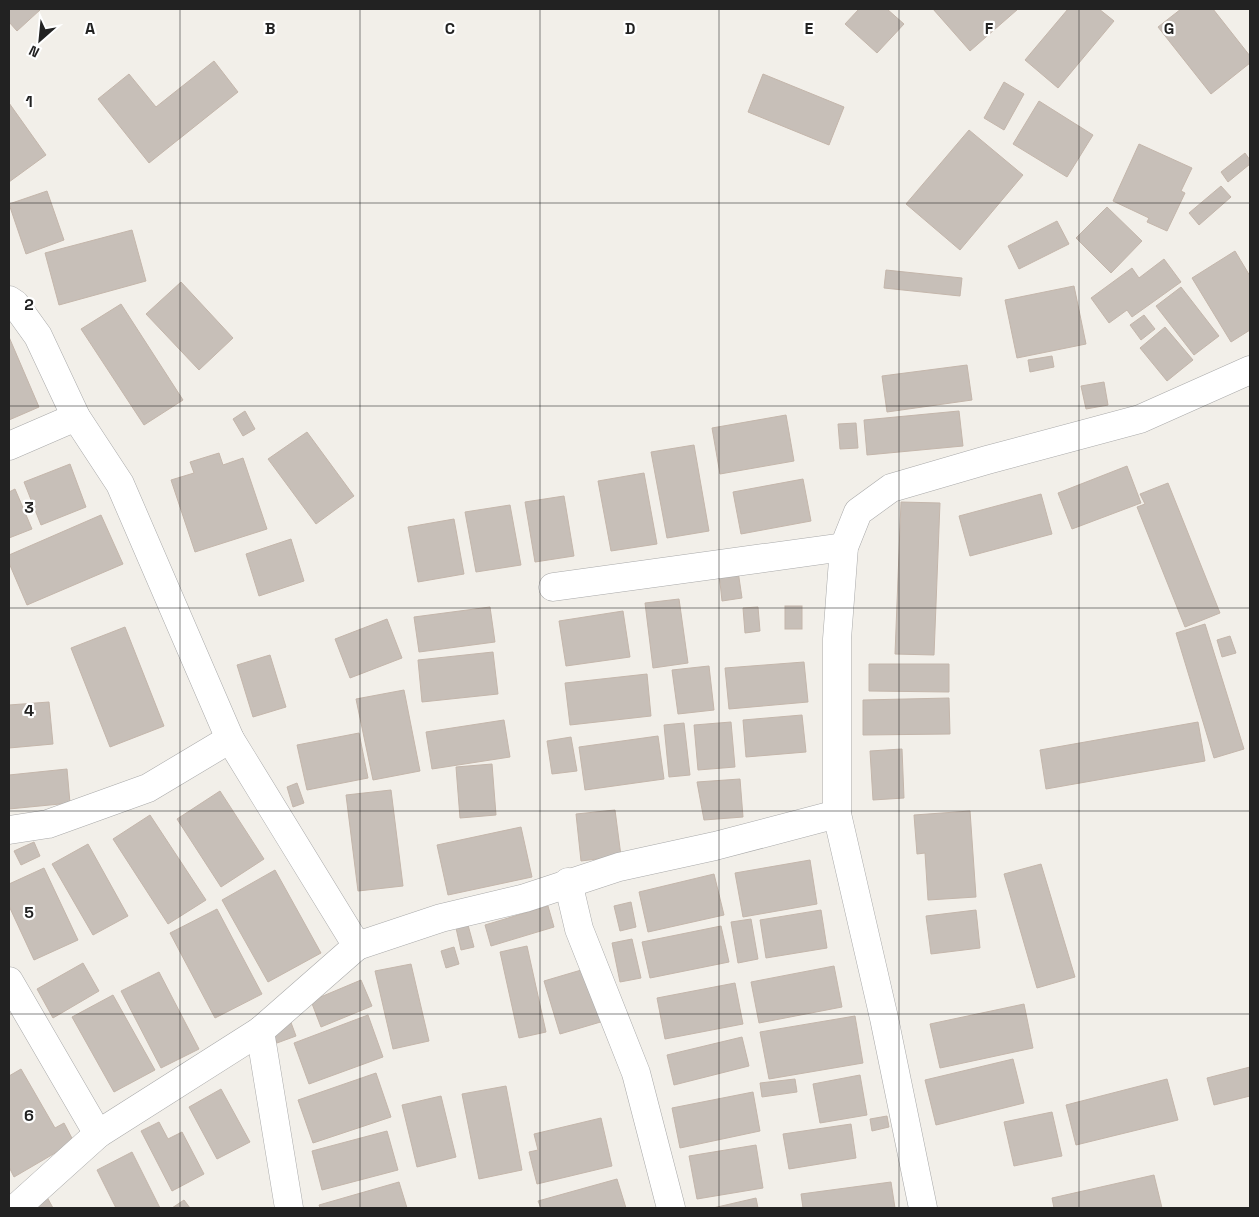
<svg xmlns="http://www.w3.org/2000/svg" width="1259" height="1217" font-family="'Space Grotesk',sans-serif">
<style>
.building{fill:#c7bfb8;stroke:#c4b6ab}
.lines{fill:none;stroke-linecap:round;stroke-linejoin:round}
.street-casing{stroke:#a9a9a9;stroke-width:29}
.street{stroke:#fff;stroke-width:28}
.grid{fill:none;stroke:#222;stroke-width:1;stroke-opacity:0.55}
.grid-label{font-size:16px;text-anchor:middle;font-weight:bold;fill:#222;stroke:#fff;stroke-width:4.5;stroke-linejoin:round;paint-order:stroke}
</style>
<rect width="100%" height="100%" fill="#f2efe9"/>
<!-- building -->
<g class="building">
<polygon points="9,9 41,9 17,31 9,22"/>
<polygon points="859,9 887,9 904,24 877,53 845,24"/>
<polygon points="933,9 1018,9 970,51"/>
<polygon points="1068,9 1099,9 1114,21 1058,88 1025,60"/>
<polygon points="1181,9 1213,9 1250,56 1250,63 1211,94 1158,27"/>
<polygon points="214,61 238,92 149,163 98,99 129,74 156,107"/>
<polygon points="763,74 844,107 829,145 748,112"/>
<polygon points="1004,82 1024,94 1004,130 984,118"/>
<polygon points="1039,101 1093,135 1067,177 1013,144"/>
<polygon points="9,103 46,155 9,182"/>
<polygon points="969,130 1023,175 960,250 906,204"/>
<polygon points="1139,144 1192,168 1181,191 1185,193 1167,231 1147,222 1149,218 1113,201"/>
<polygon points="1245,153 1250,160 1250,164 1228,182 1221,172"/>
<polygon points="1221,186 1231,197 1199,225 1189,213"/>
<polygon points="47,191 64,240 26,254 9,204"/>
<polygon points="1107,207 1142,241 1111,273 1076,238"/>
<polygon points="1057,221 1069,244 1019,269 1008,246"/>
<polygon points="132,230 146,281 59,305 45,253"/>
<polygon points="1235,251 1250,276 1250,330 1231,342 1192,278"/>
<polygon points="1164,259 1181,282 1132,317 1127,310 1109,323 1091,298 1132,268 1139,278"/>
<polygon points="886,270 962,278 960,296 884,288"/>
<polygon points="181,282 233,338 199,370 146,314"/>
<polygon points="1074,286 1086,344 1017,358 1005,300"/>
<polygon points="1181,287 1219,336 1194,355 1156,306"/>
<polygon points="121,304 183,400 144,425 81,329"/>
<polygon points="1144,315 1155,329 1141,340 1130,325"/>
<polygon points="1165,327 1193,360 1167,381 1140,348"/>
<polygon points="9,337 39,407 9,420"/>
<polygon points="1052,356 1054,367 1030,372 1028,360"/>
<polygon points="967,365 972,400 887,412 882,376"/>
<polygon points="1104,382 1108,405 1086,409 1081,386"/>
<polygon points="245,411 255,429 243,436 233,419"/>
<polygon points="959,411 963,446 867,455 864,420"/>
<polygon points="786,415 794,461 720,474 712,428"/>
<polygon points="856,423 858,448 840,449 838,424"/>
<polygon points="307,432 354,496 316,524 268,459"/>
<polygon points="694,445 709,531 667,538 651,452"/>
<polygon points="219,453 223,465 243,458 267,529 195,552 171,480 194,473 190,462"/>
<polygon points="70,464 86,507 41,525 24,482"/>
<polygon points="1127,466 1141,503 1072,529 1058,493"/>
<polygon points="644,473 657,544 611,551 598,481"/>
<polygon points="803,479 811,521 741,534 733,492"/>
<polygon points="1168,483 1220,613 1185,627 1137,507 1145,504 1140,494"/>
<polygon points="15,489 32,529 9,538 9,492"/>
<polygon points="1041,494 1052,534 970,556 959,516"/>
<polygon points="564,496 574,556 535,562 525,502"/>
<polygon points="901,502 940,503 934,655 895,654"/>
<polygon points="510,505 521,565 476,572 465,512"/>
<polygon points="101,515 123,564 27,605 9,563 9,555"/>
<polygon points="454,519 464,574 418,582 408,527"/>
<polygon points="291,539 304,581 259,596 246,554"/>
<polygon points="738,571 742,598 722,601 719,573"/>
<polygon points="679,599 688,663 653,668 645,603"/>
<rect x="785" y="606" width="17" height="23"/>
<polygon points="490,607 495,642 419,652 414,617"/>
<polygon points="758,607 760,631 745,633 743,608"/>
<polygon points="623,611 630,657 566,666 559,621"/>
<polygon points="387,619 402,658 350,678 335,639"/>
<polygon points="1205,624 1244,749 1214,758 1176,633"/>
<polygon points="125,627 164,726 110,747 71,648"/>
<polygon points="1230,636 1236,653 1222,657 1217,640"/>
<polygon points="493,652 498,694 422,702 418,660"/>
<polygon points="270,655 286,707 253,717 237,665"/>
<polygon points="804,662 808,702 729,709 725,668"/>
<polygon points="869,664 949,664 949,692 869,691"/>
<polygon points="709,666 714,710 678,714 672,670"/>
<polygon points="647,674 651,716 570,725 565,683"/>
<polygon points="404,690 420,771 373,780 356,699"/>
<polygon points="949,698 950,734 863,735 863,700"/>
<polygon points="49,702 53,744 9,748 9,705"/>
<polygon points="802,715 806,752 746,757 743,720"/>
<polygon points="504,720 510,757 432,769 426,732"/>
<polygon points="731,722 735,767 698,770 694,725"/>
<polygon points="1198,722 1205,761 1046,789 1040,750"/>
<polygon points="684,723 690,775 669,777 664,725"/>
<polygon points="359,733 368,778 307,790 297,745"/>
<polygon points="658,736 664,779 585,790 579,747"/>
<polygon points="571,737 577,771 552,774 547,741"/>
<polygon points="902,749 904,798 873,800 870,751"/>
<polygon points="492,764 496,815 460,818 456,767"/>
<polygon points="67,769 70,803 9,809 9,775"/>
<polygon points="740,779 743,817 704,820 697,782"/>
<polygon points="297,783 304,803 293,807 287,787"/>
<polygon points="391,790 403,886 358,891 346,795"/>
<polygon points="220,791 264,859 221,887 177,819"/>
<polygon points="615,810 621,856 581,861 576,814"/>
<polygon points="970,811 976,897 928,900 925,853 917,854 914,815"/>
<polygon points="150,815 206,900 168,924 113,839"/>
<polygon points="521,827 532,877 448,895 437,845"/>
<polygon points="34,842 40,856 21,865 14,851"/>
<polygon points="88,844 128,916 93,935 52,864"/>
<polygon points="810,860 817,904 743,917 735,873"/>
<polygon points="1041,864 1075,977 1037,988 1004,874"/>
<polygon points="44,868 78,940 34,960 9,906 9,884"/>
<polygon points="275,870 321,953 268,982 222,900"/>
<polygon points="714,874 724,915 648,932 639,892"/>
<polygon points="631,902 636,927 620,931 614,906"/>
<polygon points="548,906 554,927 491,946 485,925"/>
<polygon points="217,909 262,994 215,1018 170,933"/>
<polygon points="821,910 827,948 766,958 760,920"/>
<polygon points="976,910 980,948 931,954 926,916"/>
<polygon points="751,919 758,959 738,963 731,922"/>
<polygon points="468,925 474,947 461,950 456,928"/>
<polygon points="721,926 729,962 650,978 642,942"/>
<polygon points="632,939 641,978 620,982 612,943"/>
<polygon points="527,946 546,1032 519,1038 500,952"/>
<polygon points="454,947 459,964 446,968 441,951"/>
<polygon points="83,963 99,991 53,1018 37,989"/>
<polygon points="411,964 429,1041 393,1049 375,971"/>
<polygon points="834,966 842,1007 759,1023 751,982"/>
<polygon points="588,968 604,1021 560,1034 544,981"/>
<polygon points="159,972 199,1049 161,1068 121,991"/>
<polygon points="361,980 372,1006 321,1027 311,1001"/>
<polygon points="735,983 743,1024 665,1039 657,998"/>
<polygon points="113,995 155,1070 114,1092 72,1017"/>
<polygon points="1024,1004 1033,1048 940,1068 930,1024"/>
<polygon points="368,1015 383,1057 309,1084 294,1043"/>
<polygon points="855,1016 863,1063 769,1079 760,1032"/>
<polygon points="290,1020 296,1036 277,1043 271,1027"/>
<polygon points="742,1037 749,1066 674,1085 667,1055"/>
<polygon points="1013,1059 1024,1103 936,1125 925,1080"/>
<polygon points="1250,1067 1250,1096 1214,1105 1207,1078"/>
<polygon points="21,1069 55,1128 64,1123 74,1142 14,1177 9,1167 9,1076"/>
<polygon points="376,1073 391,1117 313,1143 298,1100"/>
<polygon points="860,1075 867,1115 820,1123 813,1084"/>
<polygon points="795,1079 797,1092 762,1097 760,1083"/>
<polygon points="1167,1079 1178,1120 1076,1145 1066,1105"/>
<polygon points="506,1086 522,1170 479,1179 462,1094"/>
<polygon points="221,1089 250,1142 217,1159 189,1107"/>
<polygon points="753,1092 760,1131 680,1148 672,1108"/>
<polygon points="441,1096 456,1157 417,1167 402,1105"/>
<polygon points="1052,1112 1062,1156 1014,1166 1004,1122"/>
<polygon points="887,1116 889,1127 872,1131 870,1119"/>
<polygon points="601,1118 612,1166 537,1184 529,1152 538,1150 534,1134"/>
<polygon points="159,1122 168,1139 182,1132 204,1174 172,1191 141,1131"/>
<polygon points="851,1124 856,1158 789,1169 783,1134"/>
<polygon points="387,1131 398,1170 322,1190 312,1151"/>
<polygon points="756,1145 763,1188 697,1199 689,1156"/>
<polygon points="132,1152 160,1208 116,1208 97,1170"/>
<polygon points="1154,1175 1162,1208 1054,1208 1052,1198"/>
<polygon points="617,1179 626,1208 541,1208 538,1201"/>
<polygon points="399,1182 407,1208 320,1208 319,1205"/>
<polygon points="891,1182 895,1208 803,1208 801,1194"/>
<polygon points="47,1197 53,1208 38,1208 35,1203"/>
<polygon points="756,1198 758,1208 713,1208"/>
<polygon points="184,1200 190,1208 172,1208"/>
</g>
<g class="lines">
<!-- street casing -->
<g class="street-casing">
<g id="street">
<polyline points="9,300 15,304 38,336 76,417 120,484 230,739 357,946 260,1031 98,1134 9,981"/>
<polyline points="9,446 76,417"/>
<polyline points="553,587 844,547"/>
<polyline points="9,830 48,824 148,788 230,739"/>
<polyline points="568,882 579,929 636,1073 671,1208"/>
<polyline points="357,946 441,918 525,898 619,867 715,846 837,814"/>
<polyline points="260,1031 289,1208"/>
<polyline points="16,1208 98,1134"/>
<polyline points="923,1208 884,1018 837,814 837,639 844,547 858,512 891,488 987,460 1140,419 1250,370"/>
</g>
</g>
<!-- street -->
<use href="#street" class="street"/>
</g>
<!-- grid -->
<path class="grid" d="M 180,9 L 180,1208M 360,9 L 360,1208M 540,9 L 540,1208M 719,9 L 719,1208M 899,9 L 899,1208M 1079,9 L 1079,1208M 9,203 L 1250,203M 9,406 L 1250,406M 9,608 L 1250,608M 9,811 L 1250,811M 9,1014 L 1250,1014"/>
<g class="grid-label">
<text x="90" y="34">A</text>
<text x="270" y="34">B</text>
<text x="450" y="34">C</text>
<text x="630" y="34">D</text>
<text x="809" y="34">E</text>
<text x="989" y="34">F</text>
<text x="1169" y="34">G</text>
<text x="29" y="107">1</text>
<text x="29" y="310">2</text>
<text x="29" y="513">3</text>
<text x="29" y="716">4</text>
<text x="29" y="918">5</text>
<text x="29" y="1121">6</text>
</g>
<!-- border -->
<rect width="1259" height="1217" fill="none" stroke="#222222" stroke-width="20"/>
<!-- north arrow -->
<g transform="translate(40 40) rotate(207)" stroke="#ffffff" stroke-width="4" paint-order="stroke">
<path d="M0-4L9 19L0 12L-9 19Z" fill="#222222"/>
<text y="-8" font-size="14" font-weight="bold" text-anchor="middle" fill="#222222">N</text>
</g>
</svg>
